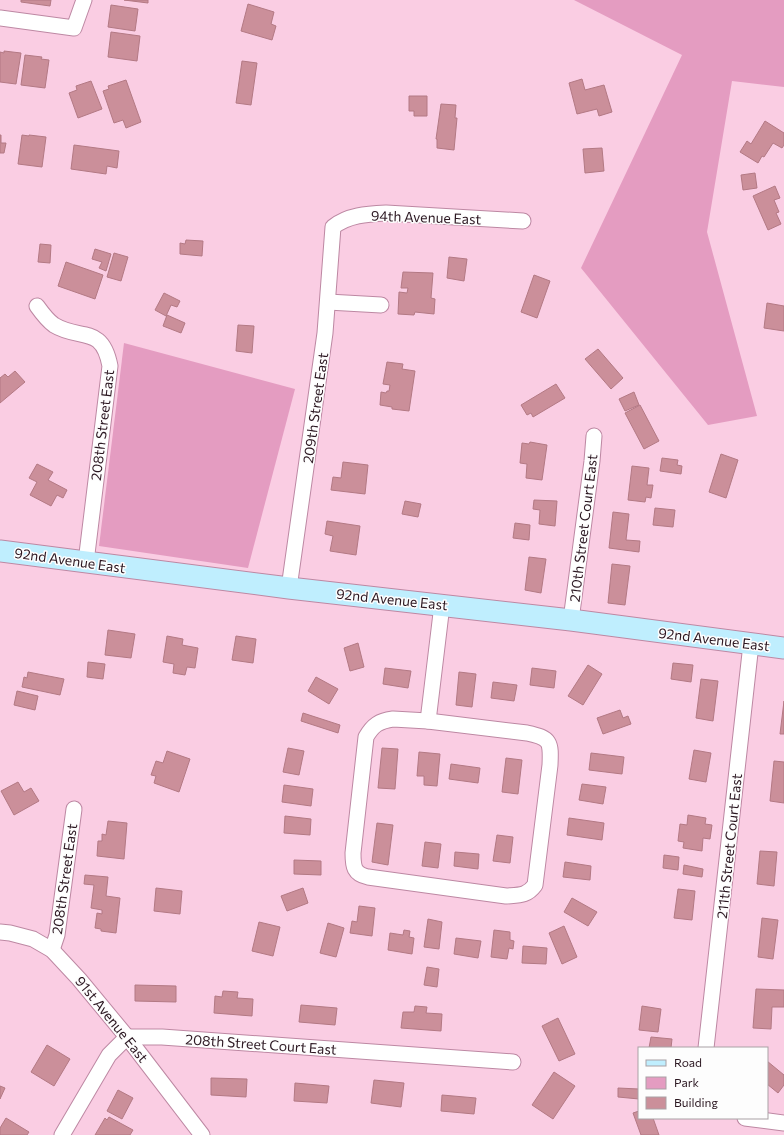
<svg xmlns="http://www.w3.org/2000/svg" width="784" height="1135" font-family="Commissioner,sans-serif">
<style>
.green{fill:#e49cc1}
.building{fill:#cb8f9a;stroke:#b37984}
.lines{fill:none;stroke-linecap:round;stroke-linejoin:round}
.street-casing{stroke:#bd88a3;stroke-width:17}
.secondary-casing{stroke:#bd88a3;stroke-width:23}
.street{stroke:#fff;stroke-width:15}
.secondary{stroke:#bfeefe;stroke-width:21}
.labels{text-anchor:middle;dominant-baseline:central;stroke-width:3;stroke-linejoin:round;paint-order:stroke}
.street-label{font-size:14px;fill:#2b1721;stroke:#fdfdfd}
</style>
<rect width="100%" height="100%" fill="#facde3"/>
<!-- green -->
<g class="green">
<polygon points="574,0 784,0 784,87 732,81 707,232 757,416 708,425 581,268 682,55"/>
<polygon points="124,343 295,389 248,568 99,546"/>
</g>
<!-- building -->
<g class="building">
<polygon points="21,0 51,0 50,6 21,2"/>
<polygon points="124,0 148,0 148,3"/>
<polygon points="248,4 274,12 271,24 276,26 272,40 241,31"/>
<polygon points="111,5 138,9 135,31 108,27"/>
<polygon points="111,32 140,36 137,61 108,57"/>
<polygon points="4,51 21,53 16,84 0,82 0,52 4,53"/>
<polygon points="25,55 42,57 41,59 49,60 45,88 21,85"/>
<polygon points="242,61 257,63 251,105 236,103"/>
<polygon points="582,79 585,90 604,85 612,112 599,116 597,109 577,114 569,83"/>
<polygon points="126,80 141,122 126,128 123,120 114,123 103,91 109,89 108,86"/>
<polygon points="91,81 102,109 78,118 69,93 77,90 76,86"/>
<polygon points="409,96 427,96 427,116 414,116 414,111 409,111"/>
<polygon points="441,104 456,105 455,118 457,118 454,150 437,148 437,139 436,139"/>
<polygon points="765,121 784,133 784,145 782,148 773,143 764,157 762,156 758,163 740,152 747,141 751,144"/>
<polygon points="0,135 1,135 1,143 6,143 4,153 0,153"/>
<polygon points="22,135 29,136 29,135 46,137 42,167 18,164"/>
<polygon points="74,145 119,151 117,168 107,166 106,174 71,169"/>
<polygon points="602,148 604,171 585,173 583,149"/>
<polygon points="755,173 757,188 743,190 741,175"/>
<polygon points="775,186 780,198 774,200 779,212 776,213 781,224 768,230 753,196"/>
<polygon points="186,240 203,241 202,256 180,254 180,243 185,244"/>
<polygon points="40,244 51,245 50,263 38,262"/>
<polygon points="95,249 111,254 106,271 99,268 102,262 92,259"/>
<polygon points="114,253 128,257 121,281 107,277"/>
<polygon points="449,257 467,259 464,281 447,278"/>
<polygon points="66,262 103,275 95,299 58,286"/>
<polygon points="403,272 433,273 431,298 435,299 434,314 415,312 414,315 398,314 399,292 407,293 408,288 401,288"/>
<polygon points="534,275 550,281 537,318 521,312"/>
<polygon points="164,293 180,301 177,307 171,305 166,316 155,310"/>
<polygon points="767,303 784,306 784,331 764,328"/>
<polygon points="167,315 185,323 181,333 163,326"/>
<polygon points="238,325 254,326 252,353 236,351"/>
<polygon points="598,349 623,378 611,389 585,359"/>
<polygon points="387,362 403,364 402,369 415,371 409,411 392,409 392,407 380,405 381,392 386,393 387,391 389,391 390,385 383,384"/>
<polygon points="15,371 25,382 0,403 0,378 5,374 8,377"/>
<polygon points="556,384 565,398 533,417 531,413 527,415 521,405"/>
<polygon points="634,392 639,405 625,411 619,399"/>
<polygon points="640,405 659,441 644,449 625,413"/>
<polygon points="530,442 547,445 542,480 526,478 527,464 520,463 522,443 529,444"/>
<polygon points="721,454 738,460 726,498 709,492"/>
<polygon points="662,458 678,460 677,465 682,466 681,474 660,471"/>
<polygon points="343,462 368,465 365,494 331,490 333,477 341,478"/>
<polygon points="37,464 53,472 48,480 67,490 63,498 57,495 51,506 30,495 37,482 29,478"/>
<polygon points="632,466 649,468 647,485 653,485 651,498 646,497 645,502 628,500"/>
<polygon points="534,500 557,501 555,526 539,524 540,510 533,509"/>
<polygon points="405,501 421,504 418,517 402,514"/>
<polygon points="655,508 675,510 673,527 653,525"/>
<polygon points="613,512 629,514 626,540 640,541 639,552 609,548"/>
<polygon points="327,521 360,526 356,555 330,551 333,536 325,534"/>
<polygon points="515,523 530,525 529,540 513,538"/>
<polygon points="529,557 546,559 541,593 525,590"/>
<polygon points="612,564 630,566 625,605 608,603"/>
<polygon points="108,630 135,634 131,658 105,655"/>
<polygon points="167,636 183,639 182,645 198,648 195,668 187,667 185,675 173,673 174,664 163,662"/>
<polygon points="236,636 256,639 253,663 232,660"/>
<polygon points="358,643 364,667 350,671 344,648"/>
<polygon points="88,662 105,664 103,679 87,677"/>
<polygon points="673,663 693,665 691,682 671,679"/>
<polygon points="588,665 602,674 583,705 568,696"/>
<polygon points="385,668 411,671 408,688 383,684"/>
<polygon points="532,668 556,671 554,688 530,685"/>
<polygon points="28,672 64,679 60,695 22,687 24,677 27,678"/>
<polygon points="459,672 476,674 472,707 456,705"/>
<polygon points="316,677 338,689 329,704 308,691"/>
<polygon points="701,679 718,681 713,721 696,718"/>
<polygon points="493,682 517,685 514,701 491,698"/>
<polygon points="17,691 38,696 35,710 14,705"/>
<polygon points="784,701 784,734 780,734"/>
<polygon points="620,710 623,718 628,716 631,724 603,734 597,718"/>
<polygon points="303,713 340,725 338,733 301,721"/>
<polygon points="288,748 304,751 299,775 283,772"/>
<polygon points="382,748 398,749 395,789 378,788"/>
<polygon points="694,750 711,753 706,782 689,779"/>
<polygon points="167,751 190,759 179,792 154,783 156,776 151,775 156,761 163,763"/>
<polygon points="419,752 440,754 437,786 424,785 424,776 417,776"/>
<polygon points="591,753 624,757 622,774 589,770"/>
<polygon points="506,758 522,760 518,794 502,792"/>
<polygon points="774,761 784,762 784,803 770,801"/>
<polygon points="451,764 480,768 478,783 449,779"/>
<polygon points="18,782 24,792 31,788 39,801 14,815 1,791"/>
<polygon points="582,784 606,787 603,804 579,800"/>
<polygon points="284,785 313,789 311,806 282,802"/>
<polygon points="688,815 706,818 705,824 712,825 710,839 703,838 702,851 683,848 684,842 678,841 680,824 687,825"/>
<polygon points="285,816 311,819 310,835 284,833"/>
<polygon points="569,818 604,823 602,840 567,835"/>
<polygon points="108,821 127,823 124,859 97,856 98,841 102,841 102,834 106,835"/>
<polygon points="377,823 393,825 388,865 372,862"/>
<polygon points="497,835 513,837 510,863 493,861"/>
<polygon points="425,842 441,844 438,868 422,866"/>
<polygon points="760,851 777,852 774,886 757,884"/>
<polygon points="455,852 479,854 478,869 454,866"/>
<polygon points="664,855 679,857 678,870 663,868"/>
<polygon points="294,860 321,861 321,875 294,874"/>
<polygon points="565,862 591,866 590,880 563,877"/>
<polygon points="684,865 703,869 702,877 683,874"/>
<polygon points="85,875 108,877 106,896 120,898 116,933 101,931 101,929 95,928 97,913 102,914 102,910 91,908 94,885 84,884"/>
<polygon points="156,888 182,891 180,914 154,911"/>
<polygon points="303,888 308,903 287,911 281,896"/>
<polygon points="678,889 695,891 692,920 674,918"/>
<polygon points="572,898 597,912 588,926 564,912"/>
<polygon points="359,906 375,908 372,936 350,933 352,921 357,922"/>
<polygon points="762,918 778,920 773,959 758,957"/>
<polygon points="428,919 442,922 439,949 424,947"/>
<polygon points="259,922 280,927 273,956 252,951"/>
<polygon points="328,923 344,928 336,957 320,953"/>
<polygon points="564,926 577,957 562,964 549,933"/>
<polygon points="404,930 410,931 409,937 414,938 412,954 388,950 390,933 403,935"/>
<polygon points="494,930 510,932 510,940 514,941 513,949 509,948 507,959 491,957"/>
<polygon points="456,938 481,941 478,958 454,954"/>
<polygon points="523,946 547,948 546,964 522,963"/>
<polygon points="427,967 439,969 437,987 424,985"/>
<polygon points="135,985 176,986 176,1002 135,1001"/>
<polygon points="756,989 784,990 784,1007 772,1007 771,1029 753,1028"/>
<polygon points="223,991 238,992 237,998 253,999 252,1016 214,1013 215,996 222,997"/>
<polygon points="301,1005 337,1008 335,1025 299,1022"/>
<polygon points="415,1006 427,1007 426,1013 442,1014 441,1031 401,1028 403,1012 414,1012"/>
<polygon points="642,1006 661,1009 658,1032 639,1030"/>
<polygon points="558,1018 575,1054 559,1061 542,1026"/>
<polygon points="651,1037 672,1039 671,1048 649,1048"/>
<polygon points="47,1045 70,1059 54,1086 31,1072"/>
<polygon points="767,1061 784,1075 784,1085 778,1093 767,1084"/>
<polygon points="554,1072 575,1086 553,1119 532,1105"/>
<polygon points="211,1078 247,1079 246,1097 211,1095"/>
<polygon points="374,1080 404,1083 401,1107 371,1103"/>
<polygon points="295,1083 329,1086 327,1103 294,1101"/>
<polygon points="0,1086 5,1088 0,1099"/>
<polygon points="618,1088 639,1089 639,1099 618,1097"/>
<polygon points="118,1090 133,1098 122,1119 107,1111"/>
<polygon points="442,1095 476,1098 474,1114 441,1111"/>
<polygon points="639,1111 639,1118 653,1118 659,1135 641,1135 633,1113"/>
<polygon points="109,1117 133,1130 130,1135 95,1135 105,1118 107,1120"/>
<polygon points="6,1118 29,1132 27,1135 0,1135 0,1128"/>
</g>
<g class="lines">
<!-- street casing -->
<g class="street-casing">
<g id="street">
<polyline points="0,18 74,28 84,0"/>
<polyline points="328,302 381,305"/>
<path d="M 37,306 C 42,313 47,320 54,325 C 80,341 102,324 110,366 L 86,562"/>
<path d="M 289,588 L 325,333 L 333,227 C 348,215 367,214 386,213 L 523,221"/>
<polyline points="571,620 592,461 594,436"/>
<path d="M 393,719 L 428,721 L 527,733 C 551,738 551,742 550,765 L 535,885 C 527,896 519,895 506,896 L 368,877 C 354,874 353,867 353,853 L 366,737 C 373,725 379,721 393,719 Z"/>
<polyline points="428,721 442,605"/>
<polyline points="0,932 10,933 33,939 52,950 79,979 127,1037 202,1135"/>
<polyline points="52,950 57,935 74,809"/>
<polyline points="706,1048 751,644"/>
<polyline points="745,1118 784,1123"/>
<polyline points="62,1135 109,1055 127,1037 162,1037 513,1062"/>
</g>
</g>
<!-- secondary casing -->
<g class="secondary-casing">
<polyline id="secondary" points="0,551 289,588 571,620 784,648"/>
</g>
<!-- street -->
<use href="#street" class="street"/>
<!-- secondary -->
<use href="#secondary" class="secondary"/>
</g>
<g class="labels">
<!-- street labels -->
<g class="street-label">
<text transform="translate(426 217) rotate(2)">94th Avenue East</text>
<text transform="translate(315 408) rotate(-82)">209th Street East</text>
<text transform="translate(102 425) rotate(-83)">208th Street East</text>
<text transform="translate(583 528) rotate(-83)">210th Street Court East</text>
<text transform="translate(70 560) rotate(8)">92nd Avenue East</text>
<text transform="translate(392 599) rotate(6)">92nd Avenue East</text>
<text transform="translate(714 639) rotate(7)">92nd Avenue East</text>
<text transform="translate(729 846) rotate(-84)">211th Street Court East</text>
<text transform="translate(64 879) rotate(-82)">208th Street East</text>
<text transform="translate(112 1019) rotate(51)">91st Avenue East</text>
<text transform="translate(261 1044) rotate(4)">208th Street Court East</text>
</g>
</g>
<!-- legend -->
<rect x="638" y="1047" width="130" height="72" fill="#fdfdfd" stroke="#a9a1a5"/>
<rect x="646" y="1060" width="20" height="6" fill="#bfeefe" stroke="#a9a1a5"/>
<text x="674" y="1067" font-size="12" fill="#2b1721">Road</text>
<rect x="646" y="1077" width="20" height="12" fill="#e49cc1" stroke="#a9a1a5"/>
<text x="674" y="1087" font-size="12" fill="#2b1721">Park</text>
<rect x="646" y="1097" width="20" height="12" fill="#cb8f9a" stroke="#a9a1a5"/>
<text x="674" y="1107" font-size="12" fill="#2b1721">Building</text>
</svg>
